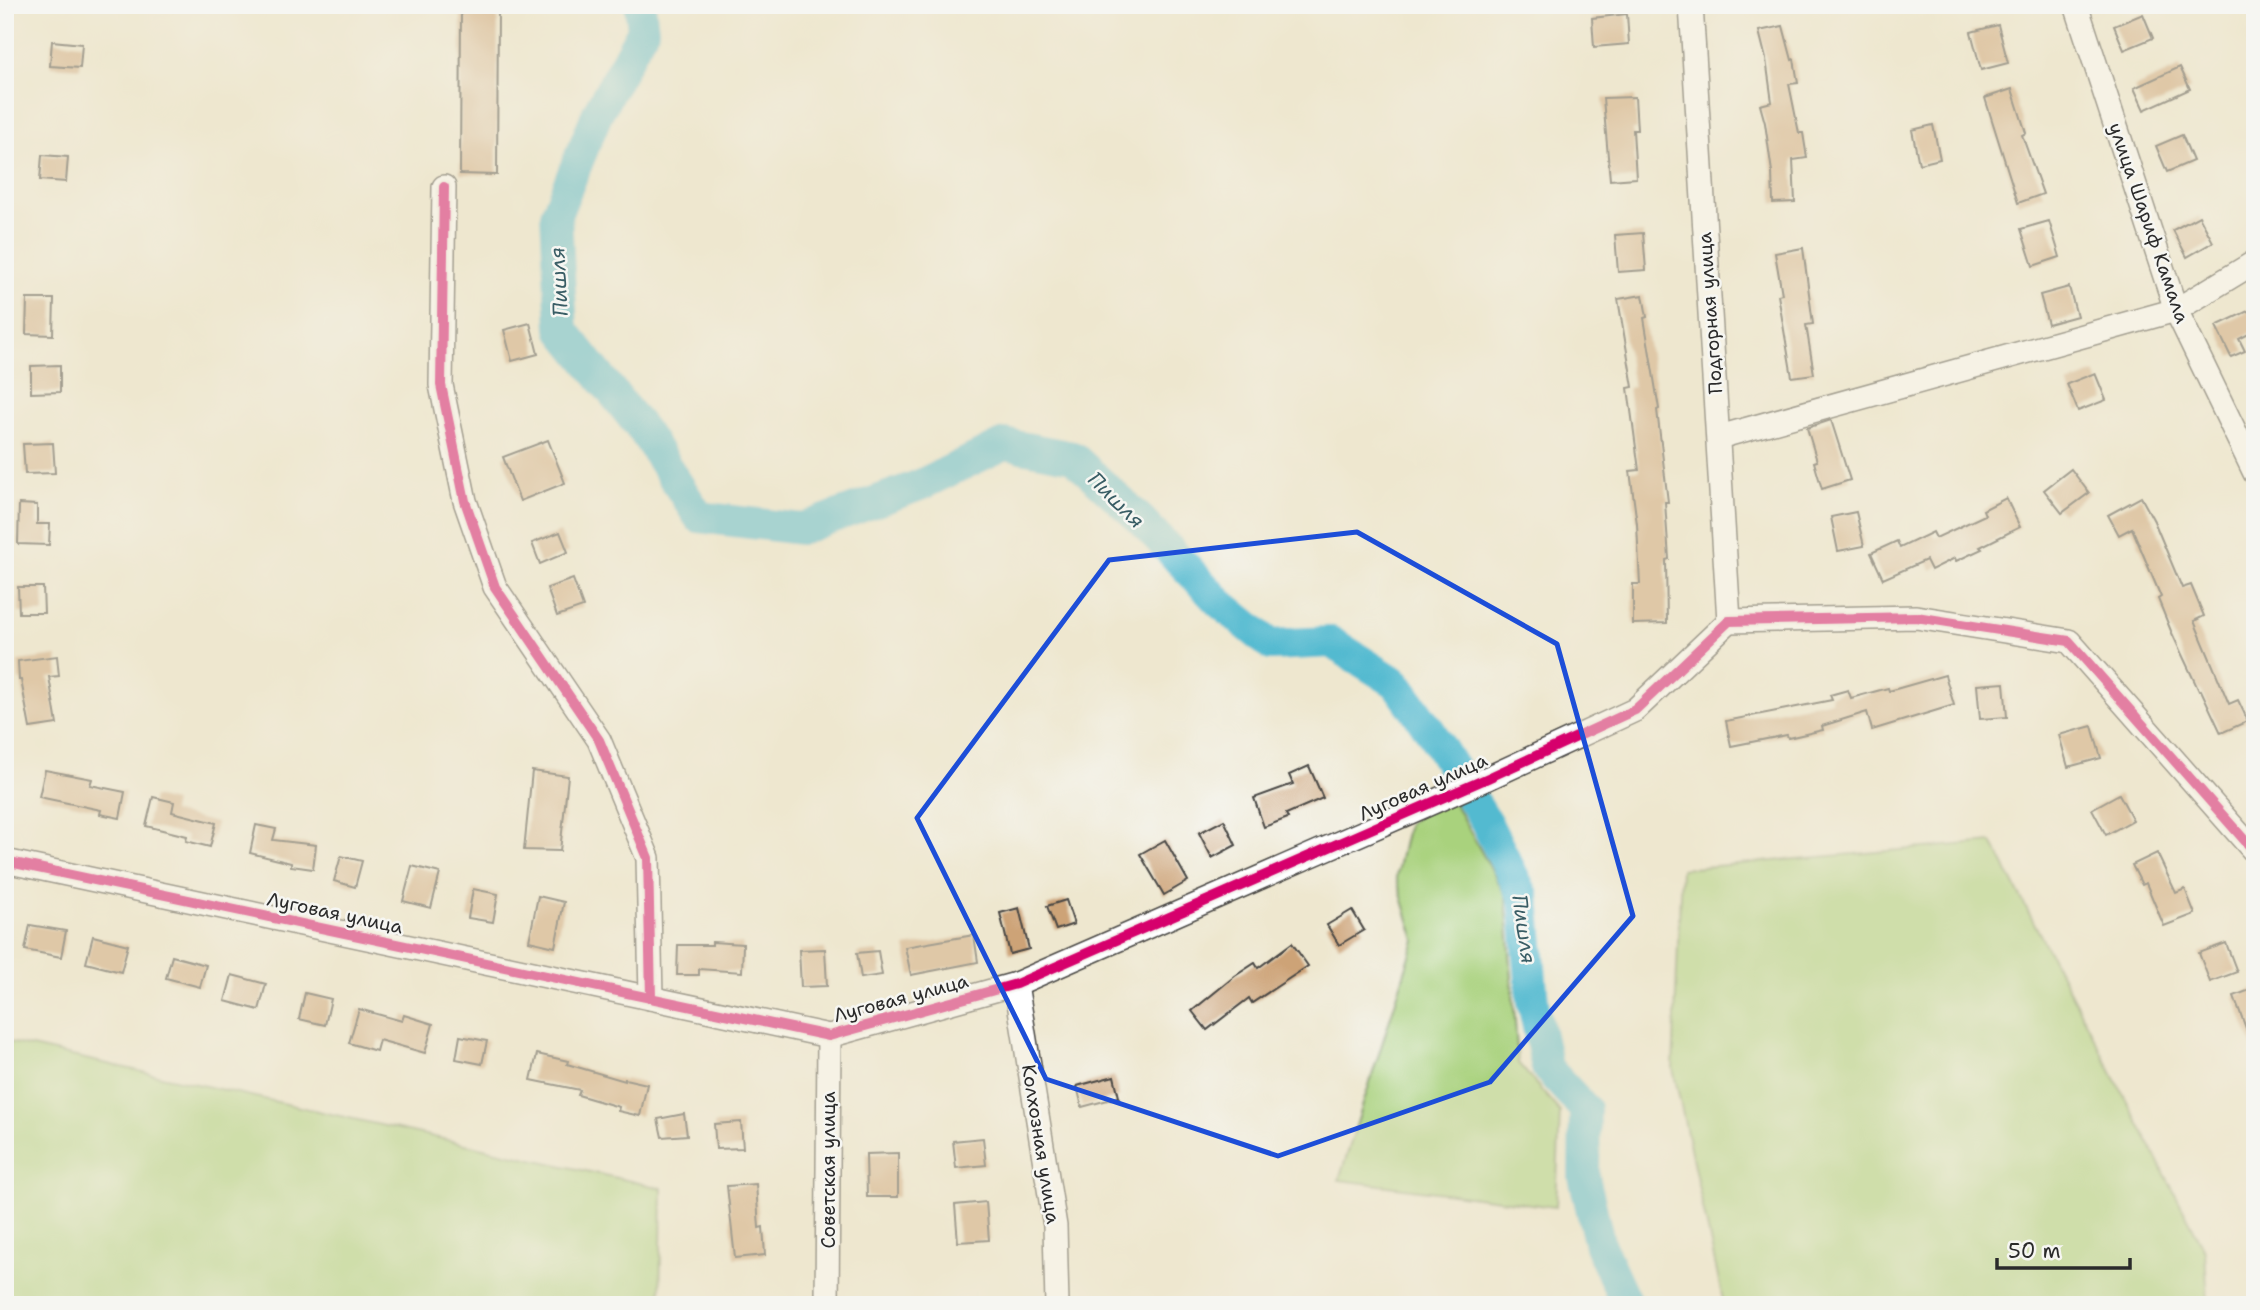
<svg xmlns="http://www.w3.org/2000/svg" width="2260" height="1310" font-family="'Shantell Sans',sans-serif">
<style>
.green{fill:#a9d27d;stroke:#6a7e54;stroke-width:2}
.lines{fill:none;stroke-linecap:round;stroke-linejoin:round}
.river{stroke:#53bad0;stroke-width:32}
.building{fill:#cda377}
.minor-casing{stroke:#484744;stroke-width:26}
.minor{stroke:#fff;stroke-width:23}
.cycleway-casing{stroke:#f6f6f2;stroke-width:15}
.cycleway{stroke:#d6006c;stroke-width:10}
.marked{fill:none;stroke:#1d4ed8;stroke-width:5;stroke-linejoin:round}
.labels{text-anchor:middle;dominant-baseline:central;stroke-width:5;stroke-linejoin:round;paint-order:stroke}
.street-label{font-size:19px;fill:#2b2b2b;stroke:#f6f6f2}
.water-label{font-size:21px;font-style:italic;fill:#395d65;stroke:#f6f6f2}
</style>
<rect width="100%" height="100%" fill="#f6f6f2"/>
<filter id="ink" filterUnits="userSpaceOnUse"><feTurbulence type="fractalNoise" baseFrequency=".0143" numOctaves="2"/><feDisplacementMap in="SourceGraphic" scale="14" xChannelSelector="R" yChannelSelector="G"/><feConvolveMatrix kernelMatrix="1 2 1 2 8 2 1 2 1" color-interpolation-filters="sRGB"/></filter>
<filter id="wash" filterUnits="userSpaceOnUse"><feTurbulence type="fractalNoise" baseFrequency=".00686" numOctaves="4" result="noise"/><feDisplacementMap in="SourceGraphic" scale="28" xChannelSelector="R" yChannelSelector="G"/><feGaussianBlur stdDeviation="1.57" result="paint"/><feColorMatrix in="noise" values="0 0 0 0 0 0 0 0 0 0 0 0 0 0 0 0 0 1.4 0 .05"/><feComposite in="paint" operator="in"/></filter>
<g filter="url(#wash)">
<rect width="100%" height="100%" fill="#eee7cf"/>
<!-- green -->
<g class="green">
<polygon points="1450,795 1506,896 1518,1063 1560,1112 1556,1207 1339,1180 1415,940 1396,877 1408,823"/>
<polygon points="1992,842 2205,1251 2208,1305 1724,1305 1673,1069 1681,869"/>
<polygon points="5,1041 662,1188 660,1305 5,1305"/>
</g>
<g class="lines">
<!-- river -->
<polyline class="river" points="640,5 643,30 598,112 556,215 562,329 644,432 699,517 801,529 920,485 1005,444 1073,457 1142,521 1220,603 1271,645 1331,642 1396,683 1431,732 1486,822 1524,898 1533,1003 1547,1068 1585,1109 1584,1177 1600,1246 1627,1305"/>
</g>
<g id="blocks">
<!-- building -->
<g class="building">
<polygon points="461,5 498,5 497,175 460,174"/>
<polygon points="1627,14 1629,44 1594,47 1592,18"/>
<polygon points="2143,14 2153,38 2124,50 2114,26"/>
<polygon points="1998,25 2008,63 1981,70 1971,32"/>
<polygon points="1783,26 1792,60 1794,59 1798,83 1789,84 1799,133 1803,133 1807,158 1793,160 1795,202 1773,203 1772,172 1765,123 1760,105 1772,102 1766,59 1759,31"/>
<polygon points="52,41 82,44 80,68 50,66"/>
<polygon points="2180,67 2190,89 2144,110 2134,88"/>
<polygon points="2012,89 2026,133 2022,135 2043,194 2018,203 1985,98"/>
<polygon points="1635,97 1637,130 1633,130 1636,178 1610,180 1603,98"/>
<polygon points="1933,125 1940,159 1919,164 1912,130"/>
<polygon points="2182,135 2193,161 2167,172 2156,146"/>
<polygon points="42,155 68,157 66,182 40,180"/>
<polygon points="2199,216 2213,242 2187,257 2173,230"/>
<polygon points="2049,221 2060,257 2033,266 2021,229"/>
<polygon points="1643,233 1646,270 1618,272 1615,235"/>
<polygon points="1803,248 1813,324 1806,325 1814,374 1792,377 1778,295 1782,294 1775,253"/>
<polygon points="2069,287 2077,316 2048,324 2040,295"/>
<polygon points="1643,295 1647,317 1644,318 1659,409 1657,410 1668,502 1665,502 1669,559 1666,560 1667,623 1633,624 1633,584 1640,584 1637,524 1630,471 1639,470 1628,388 1633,387 1618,299"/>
<polygon points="27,299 54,299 53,335 26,334"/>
<polygon points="2250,310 2255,320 2255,331 2239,339 2245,351 2231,357 2216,326"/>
<polygon points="530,323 538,354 512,361 504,330"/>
<polygon points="60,365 60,392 31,393 31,366"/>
<polygon points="2095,373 2106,400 2078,411 2067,384"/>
<polygon points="1831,420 1850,480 1822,489 1814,462 1817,461 1807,428"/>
<polygon points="548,440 565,483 520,501 503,457"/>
<polygon points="53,443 55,473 25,474 23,444"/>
<polygon points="2071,469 2089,493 2062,513 2044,490"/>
<polygon points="2141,497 2154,521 2182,588 2191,585 2204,616 2194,621 2229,704 2238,700 2248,721 2221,733 2201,690 2199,691 2171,631 2158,599 2161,597 2132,528 2119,535 2108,515"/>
<polygon points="2006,498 2020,527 1980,547 1982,549 1956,561 1955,558 1931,570 1926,560 1883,579 1871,553 1897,541 1900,548 1933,532 1936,538 1985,515 1983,510"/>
<polygon points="19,504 37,505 37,524 50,524 49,545 18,544"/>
<polygon points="1856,512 1864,546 1838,551 1831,517"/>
<polygon points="560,532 568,552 540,564 532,543"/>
<polygon points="573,579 583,607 557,616 547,588"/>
<polygon points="18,587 43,587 44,613 19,613"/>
<polygon points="57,656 59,676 49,677 57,724 30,728 21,680 19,680 18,661"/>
<polygon points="1945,675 1954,705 1872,730 1867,712 1822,726 1823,730 1788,738 1787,735 1731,746 1726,721 1832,700 1830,695 1848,690 1851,698 1888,688 1889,691"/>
<polygon points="2004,683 2007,717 1980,719 1977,685"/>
<polygon points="2092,726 2101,758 2068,767 2059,735"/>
<polygon points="1309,766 1323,798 1286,814 1288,818 1264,827 1254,798 1293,784 1289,775"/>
<polygon points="45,770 92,779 90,785 125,792 120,818 100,814 101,810 39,797"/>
<polygon points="532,771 568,776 560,851 524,850"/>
<polygon points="2119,794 2133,820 2106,835 2092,809"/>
<polygon points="153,797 174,802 172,812 216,823 210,847 186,841 187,836 146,826"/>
<polygon points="1224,820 1236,845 1212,858 1199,833"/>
<polygon points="256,825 276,829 273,840 316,845 313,869 291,866 291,863 250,853"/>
<polygon points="1165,840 1188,881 1164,895 1140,854"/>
<polygon points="2157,853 2176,893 2185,889 2195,914 2164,926 2146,883 2142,885 2132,865"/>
<polygon points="341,856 362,861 355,887 334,881"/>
<polygon points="412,866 440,873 431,908 403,901"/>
<polygon points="473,889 498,894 493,922 468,918"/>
<polygon points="538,896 564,902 555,947 529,941"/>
<polygon points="1066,900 1074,924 1056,930 1047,906"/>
<polygon points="1019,908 1029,949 1010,954 1000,913"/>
<polygon points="1352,910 1364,930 1339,945 1327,925"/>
<polygon points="30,925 66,931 61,957 25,950"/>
<polygon points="974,935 978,962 911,975 905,947"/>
<polygon points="93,936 128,945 121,972 86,963"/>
<polygon points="712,942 743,944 742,972 699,969 699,975 677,975 678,945 712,945"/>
<polygon points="1292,943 1308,966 1252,1003 1249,998 1207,1030 1192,1011 1235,976 1255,963 1258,968"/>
<polygon points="2226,943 2237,972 2210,982 2199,953"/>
<polygon points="825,949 827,986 801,987 799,950"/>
<polygon points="878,951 882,975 861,978 857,953"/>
<polygon points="172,956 206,965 200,987 166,978"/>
<polygon points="232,975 266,984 259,1010 225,1001"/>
<polygon points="2255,988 2255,1046 2253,1047 2234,996"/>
<polygon points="305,993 331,999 325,1025 299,1019"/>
<polygon points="359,1009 402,1021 404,1015 433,1024 425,1053 379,1040 376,1051 349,1043"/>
<polygon points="460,1036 487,1041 482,1064 456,1059"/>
<polygon points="537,1054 568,1061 567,1064 625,1081 625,1079 647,1084 640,1116 618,1111 619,1107 578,1095 580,1090 531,1080"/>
<polygon points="1114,1076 1119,1097 1082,1107 1077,1086"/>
<polygon points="684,1114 687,1135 662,1137 658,1119"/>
<polygon points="741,1122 743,1148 716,1149 714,1124"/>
<polygon points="983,1138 986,1165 956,1168 953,1141"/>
<polygon points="898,1153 898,1197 867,1197 866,1154"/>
<polygon points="756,1184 759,1228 763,1227 765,1255 735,1258 727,1186"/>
<polygon points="986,1202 989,1240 958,1242 955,1205"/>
</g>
</g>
</g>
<g filter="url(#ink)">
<use href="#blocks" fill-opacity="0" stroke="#484744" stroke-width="2"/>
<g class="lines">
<!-- minor casing -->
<g class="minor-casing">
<g id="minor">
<polyline points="1691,5 1729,621"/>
<polyline points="2076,5 2176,310 2255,473"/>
<polyline points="444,187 441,385 465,501 495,587 599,740 648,858 651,998"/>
<polyline points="1719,437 2176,310 2255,262"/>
<polyline points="1729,621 1916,617 2069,641 2255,852"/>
<polyline points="5,861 829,1036 1016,984 1488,778 1635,710 1729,621"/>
<polyline points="1016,984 1055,1226 1057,1305"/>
<polyline points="827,1305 829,1036"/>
</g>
</g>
<!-- minor -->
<use href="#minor" class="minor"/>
<!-- cycleway casing -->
<g class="cycleway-casing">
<g id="cycleway">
<polyline points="444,187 441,385 465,501 495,587 599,740 648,858 651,998"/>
<polyline points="5,861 829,1036 1016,984 1488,778 1635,710 1729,621 1916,617 2069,641 2255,852"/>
</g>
</g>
<!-- cycleway -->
<use href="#cycleway" class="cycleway"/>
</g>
</g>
<!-- marked area -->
<path d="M0 0H2260V1310H0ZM 1357,532 L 1557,644 L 1633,916 L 1490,1082 L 1278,1156 L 1046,1079 L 917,818 L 1109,560 Z" fill="#eee7cf" fill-opacity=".55" fill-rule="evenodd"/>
<path class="marked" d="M 1357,532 L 1557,644 L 1633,916 L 1490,1082 L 1278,1156 L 1046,1079 L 917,818 L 1109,560 Z"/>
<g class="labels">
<!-- street labels -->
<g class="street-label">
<text transform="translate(2149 223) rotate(71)">улица Шариф Камала</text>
<text transform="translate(1710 313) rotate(-94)">Подгорная улица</text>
<text transform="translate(1423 787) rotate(-24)">Луговая улица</text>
<text transform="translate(335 913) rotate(12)">Луговая улица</text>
<text transform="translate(901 998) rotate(-15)">Луговая улица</text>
<text transform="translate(1041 1144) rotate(81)">Колхозная улица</text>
<text transform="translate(828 1170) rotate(-90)">Советская улица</text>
</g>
<!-- water labels -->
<g class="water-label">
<text transform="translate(559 282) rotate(-93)">Пишля</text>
<text transform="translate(1116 500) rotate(45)">Пишля</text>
<text transform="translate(1524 929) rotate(82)">Пишля</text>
</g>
</g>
<!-- margin -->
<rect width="2260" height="1310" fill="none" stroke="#f6f6f2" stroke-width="28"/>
<!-- scale -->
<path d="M1997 1258v10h133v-10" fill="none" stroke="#2b2b2b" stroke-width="3.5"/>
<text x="2008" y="1258" font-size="21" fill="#2b2b2b" stroke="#f6f6f2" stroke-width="5" paint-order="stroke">50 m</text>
</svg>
